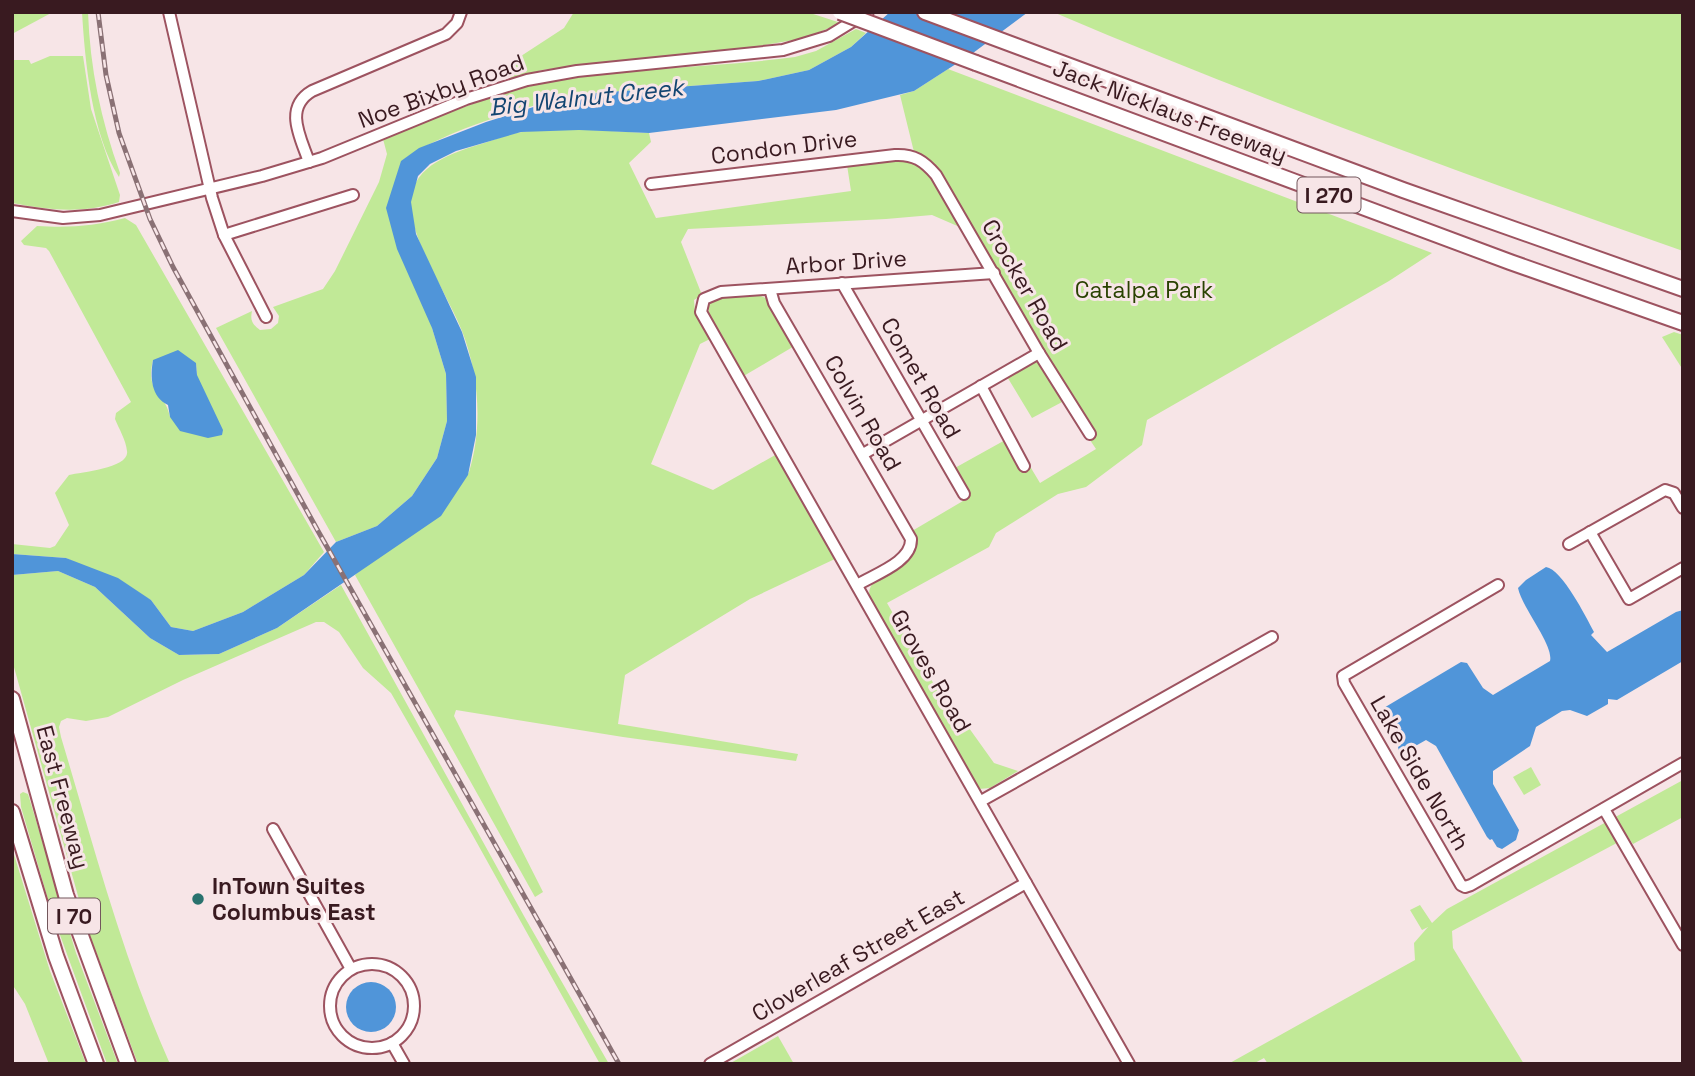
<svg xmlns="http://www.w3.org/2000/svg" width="1695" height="1076" font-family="'Space Grotesk',sans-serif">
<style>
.green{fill:#c1e997;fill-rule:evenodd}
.water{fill:#5095d9}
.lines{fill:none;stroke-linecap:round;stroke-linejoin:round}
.minor-casing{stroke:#9d5360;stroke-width:14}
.highway-casing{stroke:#9d5360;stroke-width:18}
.minor{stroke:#fff;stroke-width:10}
.highway{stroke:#fff;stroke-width:14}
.rail-casing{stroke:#8a7175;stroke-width:5}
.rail{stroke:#f7e5e7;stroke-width:2.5;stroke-dasharray:8;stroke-linecap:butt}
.highway-bridge-casing{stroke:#9d5360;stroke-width:18;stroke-linecap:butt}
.highway-bridge{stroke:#fff;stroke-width:14}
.poi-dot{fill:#29726e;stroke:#f7e5e7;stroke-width:2.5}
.labels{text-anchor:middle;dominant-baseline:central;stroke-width:6;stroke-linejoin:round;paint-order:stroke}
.shield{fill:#f7e5e7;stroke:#72575c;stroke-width:2}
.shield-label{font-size:21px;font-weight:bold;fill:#391a20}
.street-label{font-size:23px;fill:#391a20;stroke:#f7e5e7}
.park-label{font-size:23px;fill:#294200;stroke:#f7e5e7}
.poi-label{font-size:23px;font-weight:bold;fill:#391a20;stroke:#f7e5e7;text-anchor:start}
.water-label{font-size:24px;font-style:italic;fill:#134571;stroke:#f7e5e7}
</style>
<rect width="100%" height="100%" fill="#f7e5e7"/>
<!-- green -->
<g class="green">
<polygon points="12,12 53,12 12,34"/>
<path d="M 82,12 L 88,12 C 90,69 101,120 120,173 L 119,177 C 92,135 85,62 82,12 Z"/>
<polygon points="574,12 807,12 841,23 805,38 754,47 565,67 542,70 511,79 504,67 564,28"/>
<path d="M 1053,12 L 1683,12 L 1683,251 C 1471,177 1260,100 1053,12 Z"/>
<path d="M 856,29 L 866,33 L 851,47 L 809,70 L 758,81 L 582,94 C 532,104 442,131 402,161 L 432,328 L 446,374 L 447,421 L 437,458 L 412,496 L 377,526 L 336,542 L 216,328 L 252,311 C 250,320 252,324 260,330 L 271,329 L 278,323 L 279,316 L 273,307 L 323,289 L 335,271 L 379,182 L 387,154 L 383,139 C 437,118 492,93 550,82 C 630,67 713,68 795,57 L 816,51 Z"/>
<path d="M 50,56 L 83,56 L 91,109 L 120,195 L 119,202 C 82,214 49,210 12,203 L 12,60 L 29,60 L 31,64 Z"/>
<path d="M 948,69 L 1432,253 L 1389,281 L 1147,420 L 1142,445 L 1086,487 L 1058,494 L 996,533 L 989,547 L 887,603 L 961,731 L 969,728 L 994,763 L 1018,771 L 990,788 L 979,789 L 974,782 L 870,602 C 860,564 928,575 912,531 L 968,498 L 953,469 L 1007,439 L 1028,463 L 1040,483 L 1096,449 L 1064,401 L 1032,418 L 1006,375 L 1038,355 L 962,228 L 932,215 L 886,219 L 688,229 L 681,242 L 702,295 L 694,300 L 695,313 L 710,339 L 700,344 L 651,464 L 713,490 L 777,454 L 837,558 L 750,599 L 625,675 L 618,724 L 798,754 L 796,761 L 623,737 L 456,710 L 454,716 L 543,892 L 535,897 L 355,575 C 371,562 465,484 469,472 C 483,427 479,375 462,331 C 449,299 428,268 417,235 C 396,176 432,159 481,144 C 494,140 508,134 522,132 C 563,126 607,131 649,133 L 651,142 L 629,163 L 656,218 L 851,191 L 847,165 L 914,152 L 900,95 L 914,91 Z"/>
<path d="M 125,218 L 136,225 L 324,552 L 304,575 L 243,612 L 193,631 L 171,627 L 151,600 L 66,558 L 12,554 L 12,544 L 50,548 L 55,546 L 69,525 L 55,493 L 69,475 C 82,472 130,468 127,451 C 126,440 119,429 115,419 L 116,413 L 131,402 L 49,251 L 46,248 L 24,245 L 21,241 L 37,226 C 71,228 93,226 125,218 ZM 153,360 L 196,363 L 197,375 L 170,417 C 165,391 145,394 153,360 Z"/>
<polygon points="756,294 768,299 796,345 742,377 708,318 709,305 716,298"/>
<polygon points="1674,332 1683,335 1683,370 1662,337"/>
<path d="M 58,571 L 95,587 L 150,638 L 179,655 L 219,654 L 277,628 L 341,585 L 524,916 L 609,1064 L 600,1064 L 472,834 L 391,693 L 363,668 L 339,632 L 324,622 L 316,622 L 183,680 L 108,717 L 86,721 L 67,718 L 61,721 L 59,727 L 61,737 C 94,847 123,959 170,1064 L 138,1064 L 87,928 L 12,660 L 12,575 Z"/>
<polygon points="1531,767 1541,785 1524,795 1513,777"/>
<polygon points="1683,780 1683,817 1633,844 1628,837 1452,931 1453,948 1524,1064 1268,1064 1264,1058 1253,1064 1228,1064 1415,960 1414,943 1428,927 1422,930 1410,910 1420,905 1432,923 1447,909"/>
<polygon points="23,792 28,794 76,953 118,1064 107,1064 52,913 21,807 20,794"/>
<polygon points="12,848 50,971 86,1064 49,1064 25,1004 12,984"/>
<polygon points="778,1036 794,1064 729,1064"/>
</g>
<!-- water -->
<g class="water">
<polygon points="890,12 1028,12 973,53 914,91 836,110 649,133 579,130 521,132 456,151 430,164 418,176 411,202 416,234 462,332 476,377 476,435 468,475 441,516 277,628 219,654 179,655 150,638 95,587 58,571 12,575 12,554 66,558 118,578 151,600 171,627 193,631 243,612 304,575 336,542 377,526 412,496 437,458 447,421 446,374 432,328 397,249 386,208 401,161 419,148 486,122 559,99 582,94 758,81 809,70 851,47"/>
<path d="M 178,350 L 196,363 L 197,375 L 223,430 L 222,435 L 208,438 L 180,431 L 170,417 L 168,405 C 151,397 150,377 153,360 Z"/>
<path d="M 1546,567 C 1562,569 1586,617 1594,632 L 1591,635 L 1607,652 L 1676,612 L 1683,610 L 1683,661 L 1622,697 L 1617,700 L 1608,699 L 1608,704 L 1587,716 L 1570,710 L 1562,711 L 1536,727 L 1530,746 L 1493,771 L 1493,784 L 1519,830 L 1516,840 L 1502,849 L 1497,847 L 1492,839 L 1490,840 L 1487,837 L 1436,746 L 1426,740 L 1403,753 L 1399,751 L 1398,747 L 1401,745 L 1397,739 L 1394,740 L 1385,727 L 1382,709 L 1461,662 L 1467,663 L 1483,688 L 1493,695 L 1550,661 C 1554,645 1522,608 1518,588 L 1526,580 Z"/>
<circle cx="371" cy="1007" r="25"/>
</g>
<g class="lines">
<!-- minor casing -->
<g class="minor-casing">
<g id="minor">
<polyline points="169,12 212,198 224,235 266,317"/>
<path d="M 309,162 C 301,138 283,108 312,91 L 446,34 L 457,23 L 461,12"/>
<path d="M 651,184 L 895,155 C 914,154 924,161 936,175 L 1039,353 L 1090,434"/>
<polyline points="12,211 63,218 100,215 262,176 322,158 466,99 527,80 577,71 783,50 829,36 868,12"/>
<polyline points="224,235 353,195"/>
<polyline points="994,273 721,292 704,299 701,312 1129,1064"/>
<polyline points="842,283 964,494"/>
<path d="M 770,289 L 774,303 L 911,539 C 912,562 875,574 857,585"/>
<polyline points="981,386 1024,466"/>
<polyline points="863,454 1039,353"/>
<polyline points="1590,532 1629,599 1683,568"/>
<polyline points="1569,544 1665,490 1674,493 1683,508"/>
<polyline points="1498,585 1343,676 1344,683 1461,885 1465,887 1471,885 1683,763"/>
<polyline points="981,801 1272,637"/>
<polyline points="1604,809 1683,945"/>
<polyline points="273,829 351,969"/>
<circle cx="372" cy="1006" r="42"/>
<polyline points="392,1043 404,1064"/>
<polyline points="710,1064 1026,883"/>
</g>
</g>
<!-- highway casing -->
<g class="highway-casing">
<g id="highway">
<polyline points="925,12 1403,190 1683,289"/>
<polyline points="976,63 1510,262 1683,323"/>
<polyline points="12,699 66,895 128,1064"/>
<polyline points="12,812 56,956 96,1064"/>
</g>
</g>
<!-- minor -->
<use href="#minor" class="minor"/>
<!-- highway -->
<use href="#highway" class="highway"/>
<!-- rail casing -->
<g class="rail-casing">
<polyline id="rail" points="98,12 106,75 119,133 150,219 173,267 318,531 619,1064"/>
</g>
<!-- rail -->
<use href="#rail" class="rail"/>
<!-- highway-bridge casing -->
<g class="highway-bridge-casing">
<polyline id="highway-bridge" points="840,12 976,63"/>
</g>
<!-- highway-bridge -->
<use href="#highway-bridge" class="highway-bridge"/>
</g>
<!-- markers -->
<circle class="poi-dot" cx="198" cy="899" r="7"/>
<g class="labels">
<!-- shield labels -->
<g class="shield">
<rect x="1297.5" y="177.5" width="63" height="35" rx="5"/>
<rect x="48" y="898.5" width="52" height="35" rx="5"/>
</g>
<g class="shield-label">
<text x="1329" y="195">I 270</text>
<text x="74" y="916">I 70</text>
</g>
<!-- street labels -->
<g class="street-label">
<text transform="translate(441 91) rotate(-20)">Noe Bixby Road</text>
<text transform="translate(1170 111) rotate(21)">Jack Nicklaus Freeway</text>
<text transform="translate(784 147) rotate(-7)">Condon Drive</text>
<text transform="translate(846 262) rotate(-4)">Arbor Drive</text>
<text transform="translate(1025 285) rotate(60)">Crocker Road</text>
<text transform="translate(921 378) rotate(60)">Comet Road</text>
<text transform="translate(863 413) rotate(60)">Colvin Road</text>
<text transform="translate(931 671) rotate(60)">Groves Road</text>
<text transform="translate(1420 773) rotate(60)">Lake Side North</text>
<text transform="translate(63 797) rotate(75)">East Freeway</text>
<text transform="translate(858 955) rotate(-30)">Cloverleaf Street East</text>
</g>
<!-- park labels -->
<g class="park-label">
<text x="1144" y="290">Catalpa Park</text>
</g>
<!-- poi labels -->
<g class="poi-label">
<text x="212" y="886">InTown Suites<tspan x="212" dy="26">Columbus East</tspan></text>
</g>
<!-- water labels -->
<g class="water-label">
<text transform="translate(586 97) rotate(-6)">Big Walnut Creek</text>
</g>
</g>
<!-- border -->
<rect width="1695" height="1076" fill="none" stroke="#391a20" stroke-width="28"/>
</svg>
